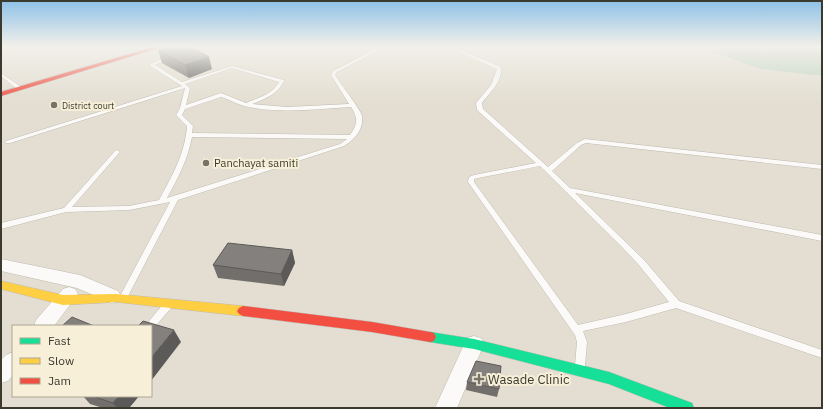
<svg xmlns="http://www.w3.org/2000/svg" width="823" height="409" font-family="'IBM Plex Sans',sans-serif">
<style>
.green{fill:#bdd2be}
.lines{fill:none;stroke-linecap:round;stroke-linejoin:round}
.lane-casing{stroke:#bfbbb2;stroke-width:1}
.street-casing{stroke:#bfbbb2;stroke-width:1}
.fast-casing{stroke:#bfbbb2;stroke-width:1}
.slow-casing{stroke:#bfbbb2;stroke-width:1}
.jam-casing{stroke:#bfbbb2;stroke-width:1}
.lane{fill:#fbfaf8;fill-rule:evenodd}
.street{fill:#fbfaf8;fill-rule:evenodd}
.fast{fill:#16e098;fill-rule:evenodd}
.slow{fill:#ffcf43;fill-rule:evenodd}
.jam{fill:#f24e42;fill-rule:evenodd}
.wall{fill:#726e6c}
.shaded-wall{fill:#5c5a58}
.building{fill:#84807d;stroke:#5c5a58}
.poi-dot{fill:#767368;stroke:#f7efd7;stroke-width:1.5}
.labels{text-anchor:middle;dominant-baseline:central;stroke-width:4;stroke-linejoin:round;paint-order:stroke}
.far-poi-label{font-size:9px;fill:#3c392f;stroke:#f7efd7;text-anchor:start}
.poi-label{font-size:11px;fill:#3c392f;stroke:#f7efd7;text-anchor:start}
.near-poi-label{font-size:13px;fill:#3c392f;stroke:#f7efd7;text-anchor:start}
</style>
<rect width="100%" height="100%" fill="#e3ded1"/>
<!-- green -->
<polygon class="green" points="695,46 818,46 822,49 822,75 814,75 761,69"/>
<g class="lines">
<!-- lane casing -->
<g class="lane-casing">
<g id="lane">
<polygon points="197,46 204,46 186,53 183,52"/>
<path d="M 381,46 L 387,46 L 337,72 L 335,75 C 340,83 361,110 362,116 C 364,130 354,140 344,146 L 178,200 L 126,300 L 123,301 L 120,300 L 119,298 L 170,202 L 129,210 L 66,212 L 1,229 L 1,223 L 64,208 L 115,151 L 117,150 L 120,152 L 119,153 L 72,207 L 129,206 L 159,200 C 172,176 185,154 187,126 L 176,115 L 180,108 L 185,88 L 10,143 L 6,143 L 5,142 L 6,141 L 182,86 L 150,66 L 150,64 L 168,56 L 172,56 L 172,58 L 155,65 L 182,82 L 232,66 L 284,80 L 284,81 C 278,94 265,99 252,104 L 287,107 L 349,104 L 331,75 L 333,71 ZM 232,68 L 279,82 C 273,94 258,98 246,103 L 221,93 L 186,105 L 190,88 L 185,84 ZM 221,97 C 229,99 236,104 244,106 C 279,114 316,109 351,107 C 358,118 358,124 350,135 L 192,133 L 193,126 L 182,115 L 185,109 ZM 192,137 L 347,139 L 340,144 L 167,198 C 178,178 188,159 192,137 Z"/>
<path d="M 445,46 L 451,46 L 499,66 L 501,68 C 502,83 490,92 482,103 L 483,109 L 548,167 L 577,143 L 585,139 L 822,165 L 822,169 L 586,143 L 581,145 L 552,171 L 570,188 L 822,235 L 822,241 L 575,193 L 644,260 L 679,301 L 822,350 L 822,358 L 676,308 L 626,322 L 583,331 L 587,342 L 585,366 L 584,369 L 580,371 L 576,369 L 575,366 L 577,342 L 575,335 L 468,182 L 469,177 L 474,175 L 536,163 L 477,110 L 476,103 L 491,85 L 497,69 ZM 540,166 L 621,246 L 638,264 L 669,302 L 626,314 L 578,325 L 474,182 L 474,179 L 478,178 Z"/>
<polygon points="1,73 21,87 21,89 17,89 1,76"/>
<polygon points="168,301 171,302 172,305 171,308 153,329 151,330 151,326 145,326 165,302"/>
</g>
</g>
<!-- street casing -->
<g class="street-casing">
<g id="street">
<polygon points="1,259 80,275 118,291 121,296 118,301 112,303 77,288 1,271"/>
<polygon points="69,287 75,289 78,294 54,326 34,326 36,320 63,289"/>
<polygon points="474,336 481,338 484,344 457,408 435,408 467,338"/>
<polygon points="13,352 13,375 8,381 1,383 1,360 6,355"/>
</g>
</g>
<!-- fast casing -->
<g class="fast-casing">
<polygon id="fast" points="430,332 474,339 609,372 692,403 694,408 670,408 609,384 474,349 430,342 426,341 424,337 426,333"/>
</g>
<!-- slow casing -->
<g class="slow-casing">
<polygon id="slow" points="1,281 63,295 116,294 243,306 247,308 249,311 247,314 243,316 116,302 63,305 1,289"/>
</g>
<!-- jam casing -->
<g class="jam-casing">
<g id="jam">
<polygon points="157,46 165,46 1,96 1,92"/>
<polygon points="243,306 372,322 430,332 434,333 436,337 434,341 430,342 372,332 243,316 239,314 237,311 239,308"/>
</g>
</g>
<!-- lane -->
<use href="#lane" class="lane"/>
<!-- street -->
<use href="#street" class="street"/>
<!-- fast -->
<use href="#fast" class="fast"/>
<!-- slow -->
<use href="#slow" class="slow"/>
<!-- jam -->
<use href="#jam" class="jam"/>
</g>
<!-- wall -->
<g class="wall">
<polygon points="158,50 212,69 189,78 162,63"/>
<polygon points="292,250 295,263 284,286 218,278 213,265"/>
<polygon points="467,382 499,389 497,397 466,390"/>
<polygon points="83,396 139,396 129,408 103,408 90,404"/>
</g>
<!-- shaded-wall -->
<g class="shaded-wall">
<polygon points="209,57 212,69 189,78 185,65"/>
<polygon points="292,250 295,263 284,286 281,274"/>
<polygon points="174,330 181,342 151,381 151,358"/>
<polygon points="119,396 139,396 129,408 117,408 113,403"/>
</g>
<!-- building -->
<g class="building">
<polygon points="171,46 189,46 209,57 185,65 158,50"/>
<polygon points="228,243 292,250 281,274 213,265"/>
<polygon points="72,317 94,326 62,326"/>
<polygon points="143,321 174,330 151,358 151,326 138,326"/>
<polygon points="476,361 501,366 499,389 467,382"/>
<polygon points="92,396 119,396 113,403"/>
</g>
<!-- sky -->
<linearGradient id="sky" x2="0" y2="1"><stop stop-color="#8dc1e7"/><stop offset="0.45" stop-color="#f2f0ea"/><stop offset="1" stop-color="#f2f0ea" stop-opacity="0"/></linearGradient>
<rect width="823" height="103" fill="url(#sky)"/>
<!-- markers -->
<g class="poi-dot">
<circle cx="54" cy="105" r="4"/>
<circle cx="206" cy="163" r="4"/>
<path d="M477 373h4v4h4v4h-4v4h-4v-4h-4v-4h4z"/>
</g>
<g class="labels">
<!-- far-poi labels -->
<g class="far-poi-label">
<text x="62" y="105">District court</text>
</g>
<!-- poi labels -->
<g class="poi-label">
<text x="214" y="163">Panchayat samiti</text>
</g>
<!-- near-poi labels -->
<g class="near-poi-label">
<text x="488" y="379">Wasade Clinic</text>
</g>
</g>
<!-- border -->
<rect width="823" height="409" fill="none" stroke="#3c392f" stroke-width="4"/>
<!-- legend -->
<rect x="12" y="325" width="140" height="72" fill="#f7efd7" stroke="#aca694"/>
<rect x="20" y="338" width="20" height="6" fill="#16e098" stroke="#aca694"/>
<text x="48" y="345" font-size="12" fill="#3c392f">Fast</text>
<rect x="20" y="358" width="20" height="6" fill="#ffcf43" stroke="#aca694"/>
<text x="48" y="365" font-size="12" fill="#3c392f">Slow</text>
<rect x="20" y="378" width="20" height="6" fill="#f24e42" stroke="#aca694"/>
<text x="48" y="385" font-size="12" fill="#3c392f">Jam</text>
</svg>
